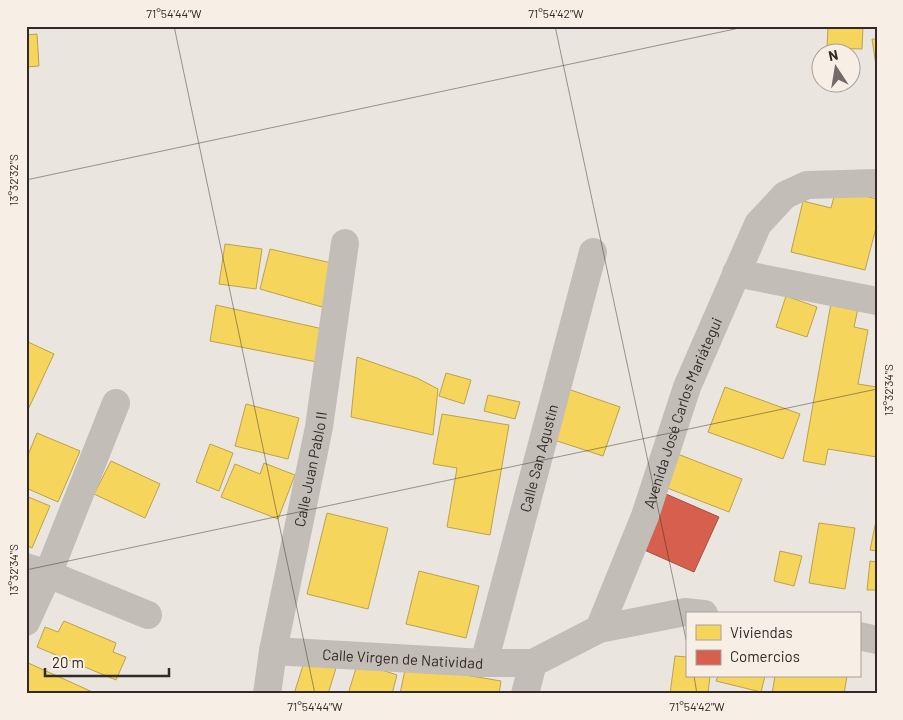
<svg xmlns="http://www.w3.org/2000/svg" width="903" height="720" font-family="Barlow,sans-serif">
<style>
.homes{fill:#f6d55c;stroke:#bca24c}
.shops{fill:#d6604d;stroke:#a55042}
.lines{fill:none;stroke-linecap:round;stroke-linejoin:round}
.minor{stroke:#c3bdb8;stroke-width:28}
.ticks{fill:none;stroke:#332a27;stroke-width:1;stroke-opacity:0.45}
.labels{text-anchor:middle;dominant-baseline:central;stroke-width:5;stroke-linejoin:round;paint-order:stroke}
.street-label{font-size:15px;fill:#332a27;stroke:#f7efe6}
.neatline{fill:none;stroke:#332a27;stroke-width:2}
.ticks-label{font-size:12px;text-anchor:middle;fill:#332a27}
</style>
<rect width="100%" height="100%" fill="#eae5df"/>
<!-- homes -->
<g class="homes">
<polygon points="828,26 863,26 862,49 827,48"/>
<polygon points="37,34 39,66 26,67 26,35"/>
<polygon points="872,39 877,39 877,72"/>
<polygon points="836,189 877,199 877,224 865,270 791,252 803,201 831,208"/>
<polygon points="225,244 262,249 256,289 219,284"/>
<polygon points="270,249 336,264 329,309 260,289"/>
<polygon points="786,296 817,307 807,337 776,327"/>
<polygon points="831,303 858,308 854,327 868,330 858,384 877,387 877,457 828,449 825,465 803,461"/>
<polygon points="216,305 323,329 317,362 210,341"/>
<polygon points="26,341 54,354 26,414"/>
<polygon points="357,357 417,378 438,389 433,435 351,417"/>
<polygon points="446,373 471,380 464,404 439,396"/>
<polygon points="725,387 800,414 783,459 708,432"/>
<polygon points="565,388 620,407 603,456 548,438"/>
<polygon points="488,395 520,402 515,419 484,411"/>
<polygon points="246,404 299,418 288,459 235,446"/>
<polygon points="442,414 509,425 490,535 447,527 457,468 433,464"/>
<polygon points="37,433 80,451 58,502 26,488 26,460"/>
<polygon points="210,444 233,453 219,491 196,482"/>
<polygon points="675,453 742,479 729,512 662,486"/>
<polygon points="111,461 160,484 145,518 94,494"/>
<polygon points="264,463 295,475 278,519 221,497 235,464 260,474"/>
<polygon points="26,496 50,506 32,548 26,545"/>
<polygon points="327,513 388,528 368,609 307,594"/>
<polygon points="877,516 877,551 870,550"/>
<polygon points="819,523 855,528 845,589 809,583"/>
<polygon points="780,551 802,556 794,586 774,581"/>
<polygon points="870,561 877,562 877,590 867,590"/>
<polygon points="419,571 479,586 466,638 406,624"/>
<polygon points="64,621 116,643 113,652 126,657 116,680 37,647 45,627 58,632"/>
<polygon points="675,656 687,657 687,676 710,676 708,694 670,694"/>
<polygon points="305,659 336,668 328,694 294,694"/>
<polygon points="26,662 97,694 26,694"/>
<polygon points="358,662 397,675 392,694 348,694"/>
<polygon points="406,665 501,681 499,694 400,694"/>
<polygon points="718,676 765,676 761,692 716,681"/>
<polygon points="775,676 847,676 844,694 772,694"/>
</g>
<!-- shops -->
<polygon class="shops" points="666,494 719,517 694,572 642,549"/>
<g class="lines">
<!-- minor -->
<g class="minor">
<polyline points="736,273 877,301"/>
<polyline points="26,567 48,574 148,615"/>
<polyline points="26,622 48,574 116,403"/>
<polyline points="599,629 685,612 704,614"/>
<polyline points="859,636 877,640"/>
<path id="s1" d="M 273,651 L 484,663 L 533,663"/>
<path id="s2" d="M 484,663 L 593,252"/>
<path id="s3" d="M 267,694 L 273,651 L 319,427 L 345,243"/>
<path id="s4" d="M 525,694 L 533,663 L 599,629 L 645,516 L 687,387 L 758,224 L 785,195 L 807,185 L 877,183"/>
</g>
</g>
<!-- ticks -->
<path class="ticks" d="M 174,26 L 315,694M 555,26 L 687,644M 26,180 L 749,26M 26,570 L 877,389M 694,676 L 697,694"/>
<g class="labels">
<!-- street labels -->
<g class="street-label">
<text stroke="none"><textPath href="#s4" startOffset="338">Avenida José Carlos Mariátegui</textPath></text>
<text stroke="none"><textPath href="#s2" startOffset="212">Calle San Agustín</textPath></text>
<text stroke="none"><textPath href="#s3" startOffset="229">Calle Juan Pablo II</textPath></text>
<text stroke="none"><textPath href="#s1" startOffset="130">Calle Virgen de Natividad</textPath></text>
</g>
</g>
<!-- border -->
<rect width="903" height="720" fill="none" stroke="#f7efe6" stroke-width="55"/>
<!-- legend -->
<rect x="686" y="612" width="175" height="65" fill="#f7efe6" stroke="#a9a09a"/>
<rect x="696" y="625" width="25" height="15" fill="#f6d55c" stroke="#a9a09a"/>
<text x="730" y="638" font-size="15" fill="#332a27">Viviendas</text>
<rect x="696" y="650" width="25" height="15" fill="#d6604d" stroke="#a9a09a"/>
<text x="730" y="662" font-size="15" fill="#332a27">Comercios</text>
<!-- north arrow -->
<g transform="translate(836 68) rotate(348)"><circle r="24" fill="#f7efe6" stroke="#a9a09a"/>
<path d="M0-4L9 19L0 12L-9 19Z" fill="#736b67"/>
<text y="-8" font-size="14" font-weight="bold" text-anchor="middle" fill="#332a27">N</text>
</g>
<!-- scale -->
<path d="M45 668v8h124v-8" fill="none" stroke="#332a27" stroke-width="2.5"/>
<text x="52" y="668" font-size="15" fill="#332a27" stroke="#f7efe6" stroke-width="4" paint-order="stroke">20 m</text>
<rect x="28" y="28" width="848" height="664" class="neatline"/>
<g class="ticks-label">
<text x="174" y="18">71°54'44"W</text>
<text x="556" y="18">71°54'42"W</text>
<text transform="translate(14 180) rotate(-90)" y="4">13°32'32"S</text>
<text transform="translate(889 390) rotate(-90)" y="4">13°32'34"S</text>
<text transform="translate(14 570) rotate(-90)" y="4">13°32'34"S</text>
<text x="315" y="711">71°54'44"W</text>
<text x="697" y="711">71°54'42"W</text>
</g>
</svg>
